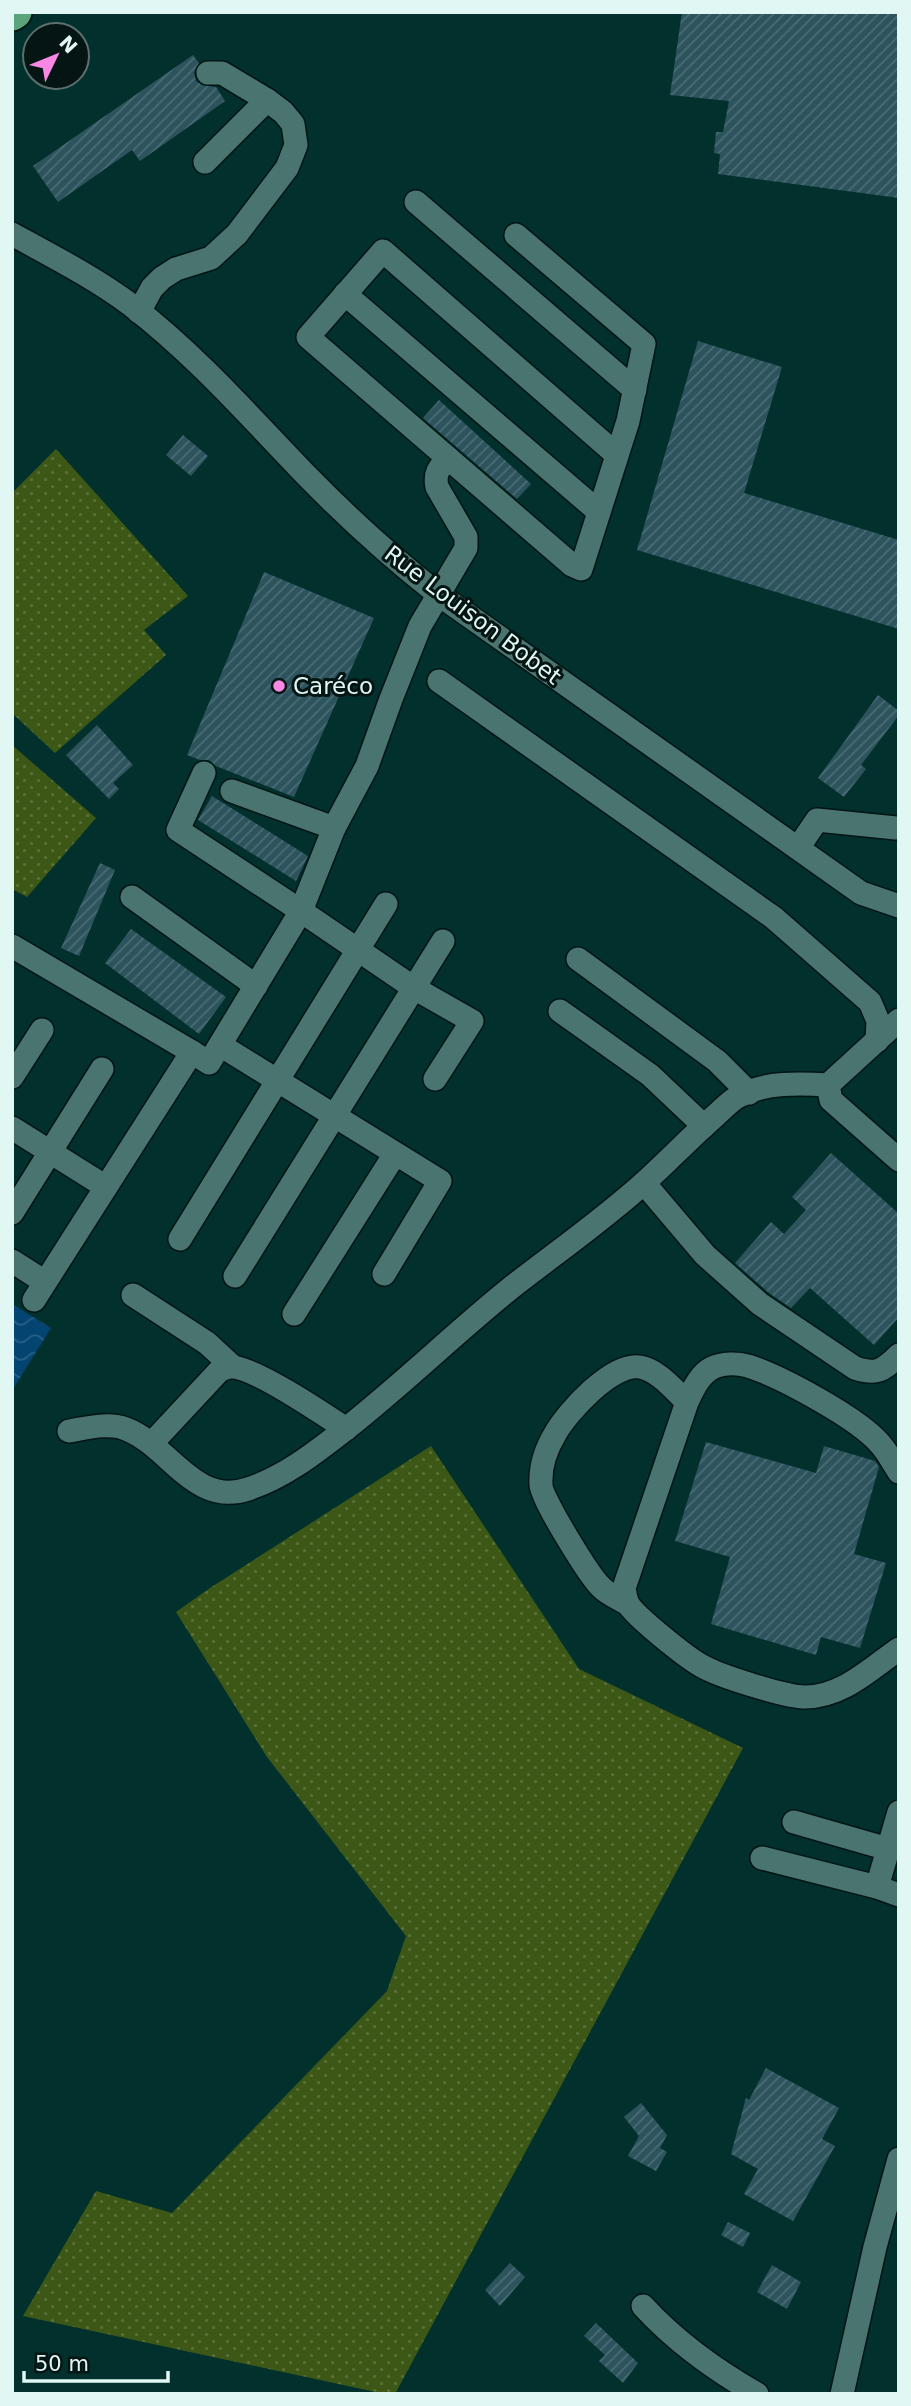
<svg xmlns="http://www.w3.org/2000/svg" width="911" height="2406" font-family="'DejaVu Sans',sans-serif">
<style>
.grass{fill:url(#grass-dots)}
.water{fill:url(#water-waves)}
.building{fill:url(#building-hatch)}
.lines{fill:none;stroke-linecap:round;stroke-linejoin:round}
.minor-casing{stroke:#021514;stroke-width:26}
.highway-casing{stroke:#021514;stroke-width:37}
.minor{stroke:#4a7470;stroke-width:23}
.highway{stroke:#5aa47c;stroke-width:33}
.poi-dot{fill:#fb87e5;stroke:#041513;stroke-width:2.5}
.labels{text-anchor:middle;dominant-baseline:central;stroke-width:6;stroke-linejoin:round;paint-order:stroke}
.street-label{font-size:23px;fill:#e1f7f4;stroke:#041513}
.poi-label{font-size:23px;fill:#e1f7f4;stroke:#041513;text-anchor:start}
</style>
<defs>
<pattern id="grass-dots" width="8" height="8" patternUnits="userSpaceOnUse" patternTransform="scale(1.75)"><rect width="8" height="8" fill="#3d5816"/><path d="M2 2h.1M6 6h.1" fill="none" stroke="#597138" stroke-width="1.8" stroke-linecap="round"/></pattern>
<pattern id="water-waves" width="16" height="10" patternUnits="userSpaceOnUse" patternTransform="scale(1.75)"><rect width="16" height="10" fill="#034471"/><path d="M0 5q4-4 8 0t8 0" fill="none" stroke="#276086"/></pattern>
<pattern id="building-hatch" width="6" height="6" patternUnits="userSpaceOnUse" patternTransform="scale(1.75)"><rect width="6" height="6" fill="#2d535d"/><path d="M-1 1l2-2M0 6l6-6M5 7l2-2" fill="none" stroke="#4b6c75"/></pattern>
</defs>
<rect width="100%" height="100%" fill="#02302d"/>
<!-- grass -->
<g class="grass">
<polygon points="56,449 188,596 144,630 166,655 55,753 12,713 12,493"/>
<polygon points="12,745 96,818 27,897 12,889"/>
<polygon points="431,1446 579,1669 743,1748 395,2394 385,2394 23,2316 96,2191 172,2213 387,1991 406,1936 267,1757 176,1612 210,1588"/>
</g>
<!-- water -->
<polygon class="water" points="12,1304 51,1328 13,1389 12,1389"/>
<!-- building -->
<g class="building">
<polygon points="682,12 899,12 899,198 718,174 720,154 714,153 716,132 723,132 729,101 670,95"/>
<polygon points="193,55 199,63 194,72 196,81 202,85 216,87 225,101 140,161 132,150 58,202 33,166"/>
<polygon points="698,341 782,367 744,493 899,540 899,629 637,550"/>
<polygon points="439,400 531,484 517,499 423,418"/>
<polygon points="183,435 208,456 191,476 166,455"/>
<polygon points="264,572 374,618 294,797 216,766 209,760 200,760 187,755"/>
<polygon points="878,695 899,711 899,715 861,765 866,769 844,797 818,778"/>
<polygon points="97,725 133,765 113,783 119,789 109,799 66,755"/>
<polygon points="212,796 308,856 296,881 198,820"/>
<polygon points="100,863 115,870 79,956 61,948"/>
<polygon points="131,929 226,997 199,1034 105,963"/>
<polygon points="831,1153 899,1214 899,1317 874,1345 810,1288 791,1308 769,1293 735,1263 771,1222 784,1234 806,1210 792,1197"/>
<polygon points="706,1442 816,1473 824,1446 875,1461 879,1467 854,1554 886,1563 860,1648 821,1637 816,1655 711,1624 730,1557 675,1541"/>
<polygon points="766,2068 839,2108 822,2139 835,2146 793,2221 744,2194 758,2169 731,2154 746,2098 749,2100"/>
<polygon points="641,2103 667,2135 660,2148 667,2152 656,2171 628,2156 639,2136 624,2117"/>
<polygon points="728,2222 750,2233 743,2247 721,2235"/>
<polygon points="510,2263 525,2277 500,2306 485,2290"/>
<polygon points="772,2265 801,2282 787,2309 757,2292"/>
<polygon points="596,2323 638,2363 623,2383 599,2361 605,2355 584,2336"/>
</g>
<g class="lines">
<!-- minor casing -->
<g class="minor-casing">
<g id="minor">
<polyline points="205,162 267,100"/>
<polyline points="416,202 635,390"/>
<path d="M 12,234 C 52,256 95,278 131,305 C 197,356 250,417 307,476 C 348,518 392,558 438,594 L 861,893 L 899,906"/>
<polyline points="345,294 599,512"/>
<polyline points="139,312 152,288 162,278 176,269 211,258 237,234 287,168 296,145 293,124 283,112 267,100 222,73 208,73"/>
<polyline points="448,458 308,337 383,251 617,455"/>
<polyline points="439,681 774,918 870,1002 878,1021 877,1041"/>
<path d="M 232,791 L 334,828 L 367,766 L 391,699 L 420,626 L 466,548 L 466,537 L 437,487 C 434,473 439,468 448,458 L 572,565 L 581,569 L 628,421 L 644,344 L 516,235"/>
<polyline points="334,828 301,911 414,988 472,1021 435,1079"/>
<polyline points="798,848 817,820 896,828"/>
<polyline points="132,897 256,986"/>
<polyline points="12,946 192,1052 34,1300"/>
<polyline points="578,959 717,1061 749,1093"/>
<polyline points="560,1011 650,1075 704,1126"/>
<polyline points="899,1020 828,1085 831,1100 899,1160"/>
<polyline points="220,1045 440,1181 384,1274"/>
<polyline points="192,1052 209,1063 301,911 178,830 204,773"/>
<polyline points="12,1077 42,1030"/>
<polyline points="12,1128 106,1187"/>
<path d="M 644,1183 L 705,1255 L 760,1304 L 855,1368 C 876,1375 883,1371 899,1355"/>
<polyline points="12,1213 102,1069"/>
<polyline points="180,1239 386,904"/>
<polyline points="12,1261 45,1282"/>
<polyline points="235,1276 443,941"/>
<polyline points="133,1295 207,1343 232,1366"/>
<polyline points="294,1314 395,1154"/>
<path d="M 69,1431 C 87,1428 109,1422 126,1429 C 170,1446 194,1507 248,1489 C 285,1477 316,1452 347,1428 C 404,1383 456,1332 512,1287 C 557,1252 603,1220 645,1182 C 669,1160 691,1137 715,1116 C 722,1110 731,1100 739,1096 C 765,1082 800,1083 828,1085"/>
<path d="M 152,1443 L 220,1370 C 224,1369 227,1367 231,1367 C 252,1366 325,1415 346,1429"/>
<path d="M 899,1472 C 893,1463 888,1453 881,1445 C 860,1419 780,1376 748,1366 C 737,1363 723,1363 712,1368 C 699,1375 693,1390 687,1402 L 624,1588 C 625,1593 626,1600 628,1604 C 636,1617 687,1658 702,1666 C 719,1676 786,1697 805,1697 C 842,1697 870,1669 899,1649"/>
<path d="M 628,1604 C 620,1599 607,1594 601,1587 C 590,1577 541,1498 541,1485 C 540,1468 546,1449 555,1434 C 567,1412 613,1362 640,1367 C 658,1370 674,1390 687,1402"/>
<polyline points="794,1822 888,1849"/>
<polyline points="762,1858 877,1887 899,1895"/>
<polyline points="877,1887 899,1812"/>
<path d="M 643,2306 C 676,2342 715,2370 757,2394"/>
<polyline points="842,2394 875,2247 899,2159"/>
</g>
</g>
<!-- highway casing -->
<g class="highway-casing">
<polyline id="highway" points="12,14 15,12"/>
</g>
<!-- minor -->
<use href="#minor" class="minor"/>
<!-- highway -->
<use href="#highway" class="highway"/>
</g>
<!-- markers -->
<circle class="poi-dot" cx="279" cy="686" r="7"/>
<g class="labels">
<!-- street labels -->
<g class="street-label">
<text transform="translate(473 615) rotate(37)">Rue Louison Bobet</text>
</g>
<!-- poi labels -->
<g class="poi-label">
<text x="293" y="686">Caréco</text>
</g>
</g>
<!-- border -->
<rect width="911" height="2406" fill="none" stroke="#e1f7f4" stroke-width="28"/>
<!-- north arrow -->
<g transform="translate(56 56) rotate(47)"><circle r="33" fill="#041513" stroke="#5c6f6d" stroke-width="2"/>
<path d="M0-5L12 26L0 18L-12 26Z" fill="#fb87e5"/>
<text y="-10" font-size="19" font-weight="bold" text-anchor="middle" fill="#e1f7f4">N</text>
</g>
<!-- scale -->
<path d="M24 2371v10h144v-10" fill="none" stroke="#e1f7f4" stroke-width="3.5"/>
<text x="35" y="2371" font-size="21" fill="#e1f7f4" stroke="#041513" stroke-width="5" paint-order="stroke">50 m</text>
</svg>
